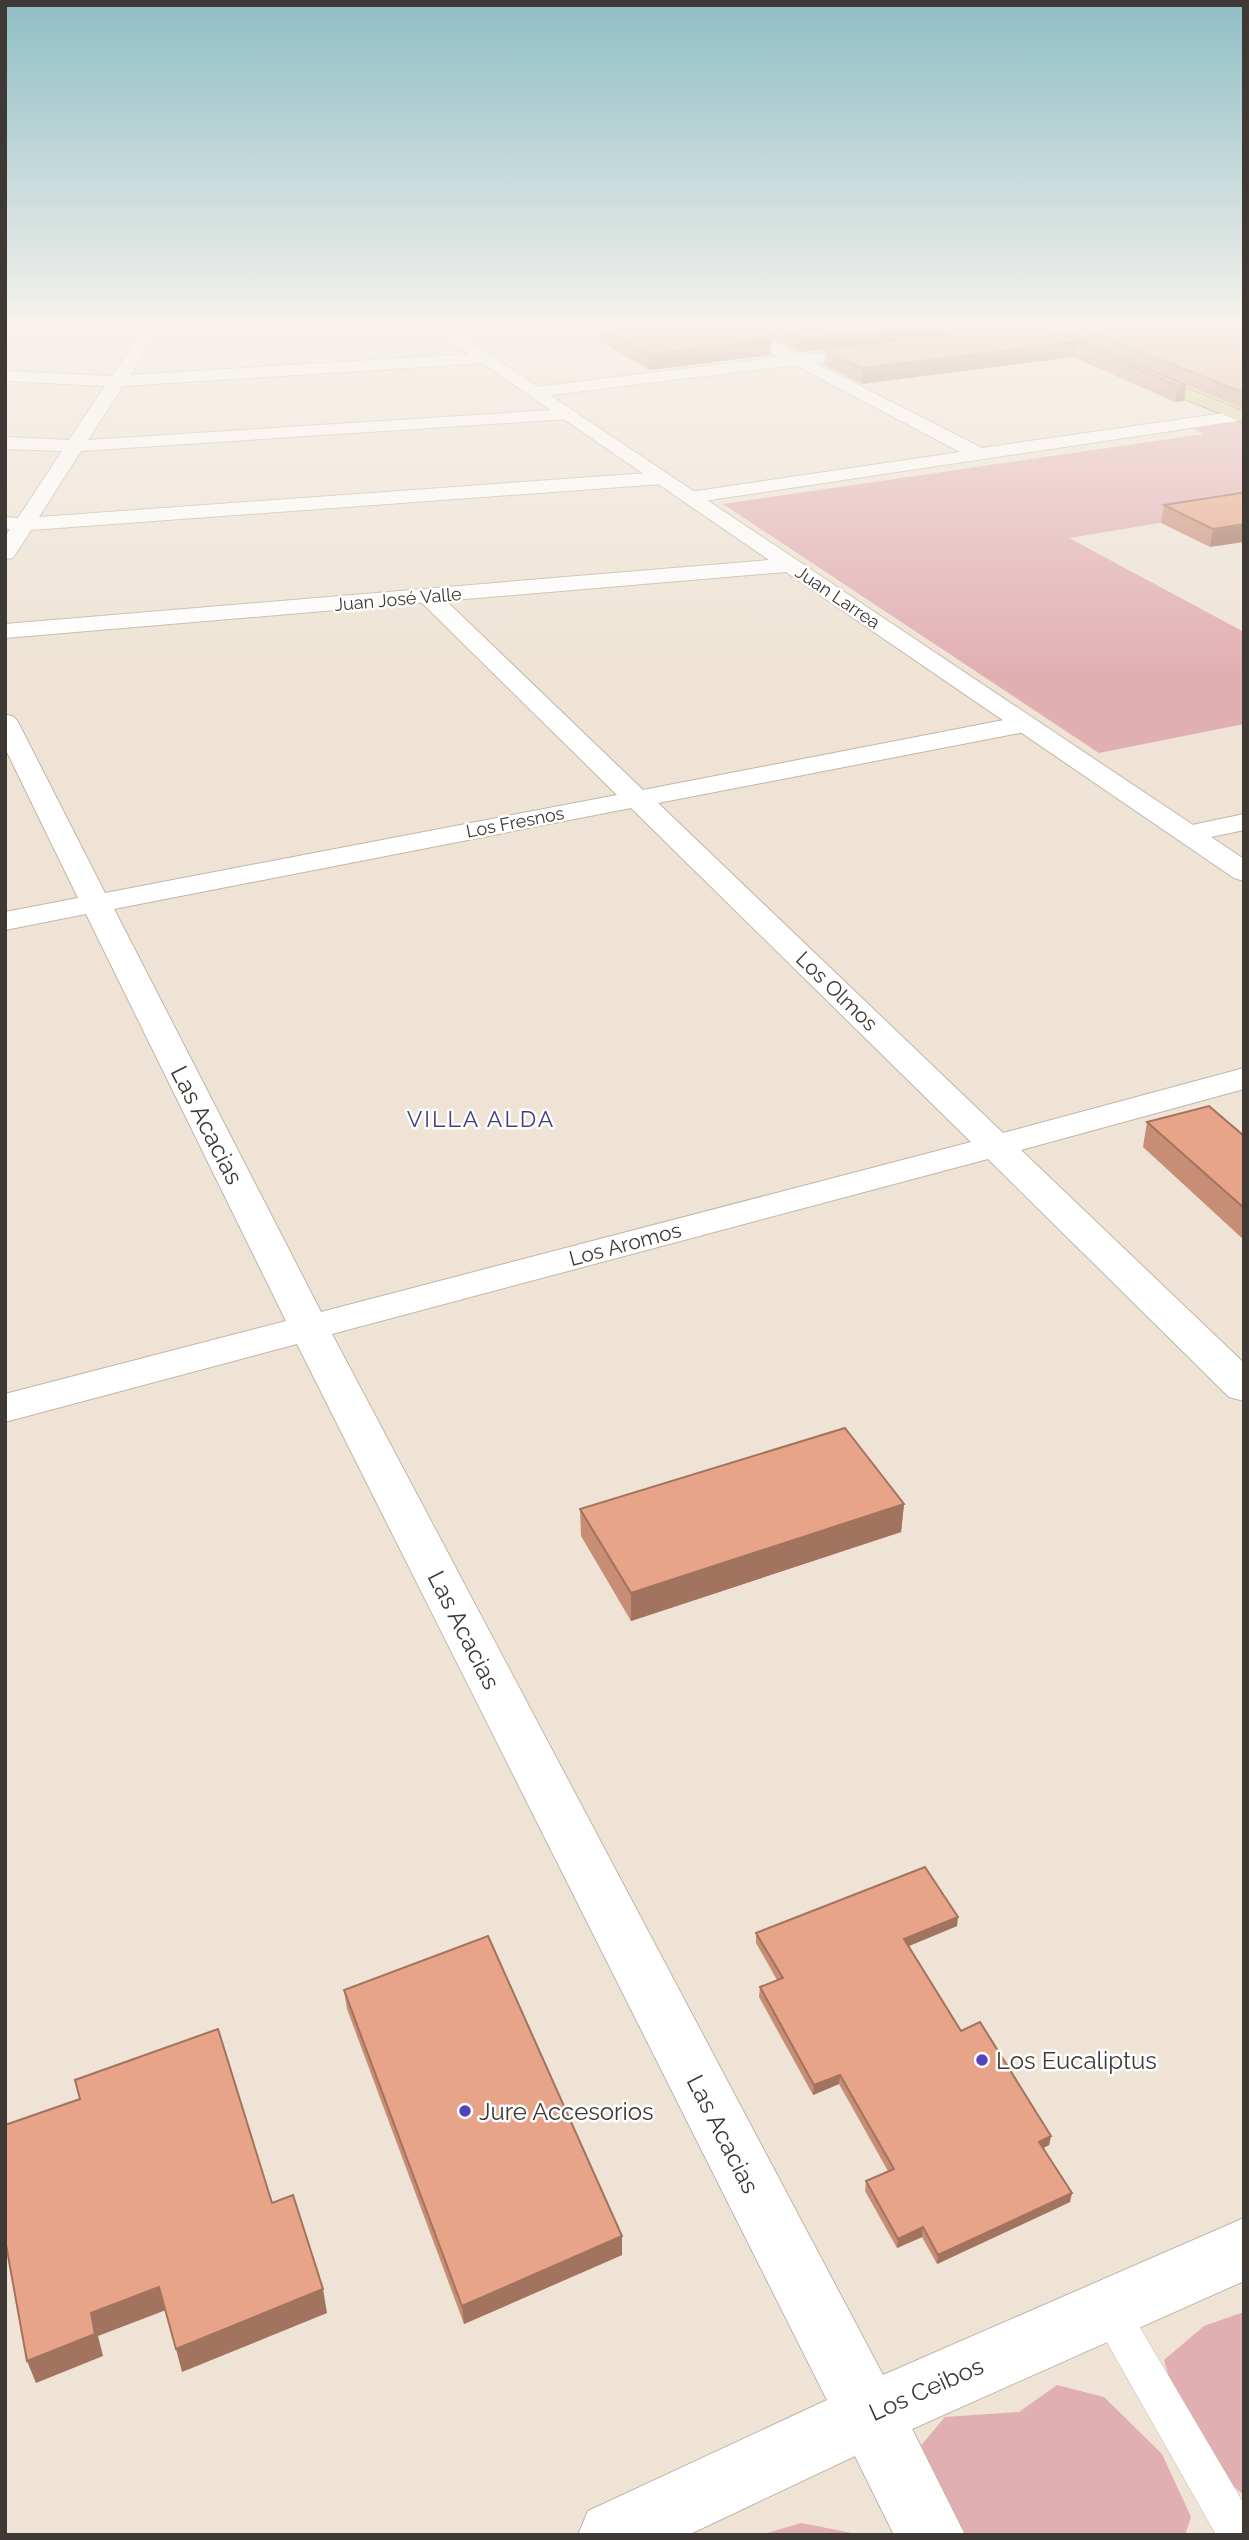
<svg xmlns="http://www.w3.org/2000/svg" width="1249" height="2540" font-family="Raleway,sans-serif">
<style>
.green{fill:#e1aeb2}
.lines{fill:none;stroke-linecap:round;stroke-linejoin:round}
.lane-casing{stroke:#c1b6a8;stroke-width:1}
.street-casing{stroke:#c1b6a8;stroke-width:2}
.secondary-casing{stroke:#c1b6a8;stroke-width:2}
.primary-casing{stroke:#8d843e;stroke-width:2}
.lane{fill:#fff;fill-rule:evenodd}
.street{fill:#fff;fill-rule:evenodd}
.secondary{fill:#fff;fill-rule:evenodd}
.primary{fill:#d4ce8f;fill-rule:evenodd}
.wall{fill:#c88d75}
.shaded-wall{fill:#a2735f}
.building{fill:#e8a488;stroke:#a2735f;stroke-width:2}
.poi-dot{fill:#5542ba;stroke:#fff;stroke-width:2.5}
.labels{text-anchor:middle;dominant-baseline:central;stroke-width:5;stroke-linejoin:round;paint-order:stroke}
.far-street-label{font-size:18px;fill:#3e3934;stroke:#fff}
.street-label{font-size:21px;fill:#3e3934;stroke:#fff}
.neighbourhood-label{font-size:23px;letter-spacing:2px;fill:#44407d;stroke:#fff}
.near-street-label{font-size:24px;fill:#3e3934;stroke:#fff}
.near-poi-label{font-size:24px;fill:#3e3934;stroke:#fff;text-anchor:start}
</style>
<rect width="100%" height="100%" fill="#eee3d4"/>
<!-- green -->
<g class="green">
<polygon points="1244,416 1244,509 1069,538 1244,632 1244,724 1099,753 723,504 1204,434 1184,424"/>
<polygon points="1244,2312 1244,2495 1206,2464 1176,2401 1164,2360 1204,2326"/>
<polygon points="1057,2385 1104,2397 1162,2454 1191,2517 1185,2535 958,2535 918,2449 945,2417 1019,2412"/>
<polygon points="801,2523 857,2534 858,2535 760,2535"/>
</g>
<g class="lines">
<!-- lane casing -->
<g class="lane-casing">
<polygon id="lane" points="1109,2291 1122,2297 1244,2504 1244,2535 1216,2535 1096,2323 1090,2310 1096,2297"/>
</g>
<!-- street casing -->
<g class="street-casing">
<g id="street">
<polygon points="147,323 163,323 130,375 485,353 493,358 485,363 123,386 88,440 567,409 576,414 567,419 81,451 39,517 662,472 672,478 662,484 31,530 13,558 5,559 5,537 10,529 5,529 5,517 18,518 62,451 5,449 5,437 69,440 105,386 5,381 5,371 112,376"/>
<polygon points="718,323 737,323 800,355 883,347 885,350 877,355 815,363 982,448 1239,411 1244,412 1244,420 690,503 683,501 680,497 683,493 960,452 795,365 535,397 526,392 535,387 779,357"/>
<polygon points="1061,323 1106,323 1098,328 996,340 988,335 996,330"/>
<path d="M 428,589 L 436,591 L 643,790 L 1025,716 L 1034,719 L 1038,724 L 1034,729 L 1025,732 L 658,803 L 1003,1133 L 1244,1068 L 1244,1089 L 1021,1150 L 1244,1363 L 1244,1401 L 1229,1397 L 988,1159 L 332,1334 L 883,2375 L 1244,2218 L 1244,2281 L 912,2429 L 965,2535 L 894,2535 L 855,2456 L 688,2535 L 578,2535 L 588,2511 L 827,2400 L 297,1344 L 5,1422 L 5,1394 L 286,1321 L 86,914 L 5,930 L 5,912 L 78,898 L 5,748 L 5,714 L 14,717 L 18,722 L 105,893 L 617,795 L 420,601 L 417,596 L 420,591 ZM 631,808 L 971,1142 L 321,1312 L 114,909 Z"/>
<polygon points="1244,814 1244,830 1188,842 1178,840 1174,834 1178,828"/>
</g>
</g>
<!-- secondary casing -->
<g class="secondary-casing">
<g id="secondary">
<path d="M 95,323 L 212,323 C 202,333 105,333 95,323 Z"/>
<polygon points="424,323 442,323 1244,859 1244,881 1234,878 786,572 5,638 5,624 769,560"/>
</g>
</g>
<!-- primary casing -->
<g class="primary-casing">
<g id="primary">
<polygon points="1008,323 1029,323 1077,343 1079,346 1071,351 1065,349"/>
<polygon points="1136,368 1244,411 1244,423 1130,377 1128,373"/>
</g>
</g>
<!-- lane -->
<use href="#lane" class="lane"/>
<!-- street -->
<use href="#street" class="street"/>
<!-- secondary -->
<use href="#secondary" class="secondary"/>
<!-- primary -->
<use href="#primary" class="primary"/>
</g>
<!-- wall -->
<g class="wall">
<polygon points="743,323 1008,323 1008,327 800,352"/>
<polygon points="1066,323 1244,323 1244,409 1065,335"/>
<polygon points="1035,324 1186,385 1184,401 1175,402 1073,357 861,384 824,365 825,349"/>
<polygon points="599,326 770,355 649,370 599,340"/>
<polygon points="1244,494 1210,547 1161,523 1164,505"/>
<polygon points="1147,1122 1244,1136 1244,1240 1143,1147"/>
<polygon points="904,1504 901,1532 631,1621 581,1536 580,1509"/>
<polygon points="957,1926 908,1946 961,2031 1051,2136 1049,2145 1044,2148 1070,2202 937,2264 922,2237 897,2248 865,2191 866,2181 888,2171 839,2084 813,2095 759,1997 760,1987 777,1980 756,1943 756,1933"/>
<polygon points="344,1990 622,2236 622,2255 464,2324 347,2009"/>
</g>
<!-- shaded-wall -->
<g class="shaded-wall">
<polygon points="939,323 1008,323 1008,327 800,352 801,339"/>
<polygon points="771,340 770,355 649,370 649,354"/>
<polygon points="1075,342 1073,357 861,384 862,368"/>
<polygon points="1186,385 1184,401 1175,402 1178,386"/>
<polygon points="1244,524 1244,542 1210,547 1213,529"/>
<polygon points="904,1504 901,1532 631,1621 631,1593"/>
<polygon points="958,1917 957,1926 902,1949 904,1939"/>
<polygon points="840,2075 839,2084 813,2095 814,2085"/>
<polygon points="1051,2136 1049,2145 1037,2151 1039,2142"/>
<polygon points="1072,2193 1070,2202 937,2264 938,2255"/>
<polygon points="923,2227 922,2237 897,2248 898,2239"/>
<polygon points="622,2236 622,2255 464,2324 462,2306"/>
<polygon points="159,2287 166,2310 98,2336 103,2356 36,2383 27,2361 91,2313"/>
<polygon points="323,2289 327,2313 182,2372 176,2349"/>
</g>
<!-- building -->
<g class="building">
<polygon points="626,323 739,323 771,340 649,354 599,326"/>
<polygon points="769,323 939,323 801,339"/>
<polygon points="1068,323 1244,323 1244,393"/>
<polygon points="1035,324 1186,385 1178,386 1075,342 862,368 825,349"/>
<polygon points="1241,493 1244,494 1244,524 1213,529 1164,505"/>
<polygon points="1209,1106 1244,1136 1244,1208 1147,1122"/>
<polygon points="845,1428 904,1504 631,1593 580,1509"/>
<polygon points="925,1867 958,1917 904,1939 961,2031 980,2022 1051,2136 1039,2142 1072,2193 938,2255 923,2227 898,2239 866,2181 894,2169 840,2075 814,2085 760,1987 783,1978 756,1933"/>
<polygon points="488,1936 622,2236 462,2306 344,1990"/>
<polygon points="218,2029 272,2203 293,2195 323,2289 176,2349 159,2287 91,2313 95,2334 27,2361 5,2239 5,2125 80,2099 75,2080"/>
</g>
<!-- sky -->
<linearGradient id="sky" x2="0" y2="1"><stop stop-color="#8ebec5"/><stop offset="0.48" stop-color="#f7f2ec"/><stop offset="1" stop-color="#f7f2ec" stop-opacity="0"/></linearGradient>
<rect width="1249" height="678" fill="url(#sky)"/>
<!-- markers -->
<g class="poi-dot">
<circle cx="982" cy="2060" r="7"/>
<circle cx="465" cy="2111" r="7"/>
</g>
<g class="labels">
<!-- far-street labels -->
<g class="far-street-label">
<text transform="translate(838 597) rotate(34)">Juan Larrea</text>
<text transform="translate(398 599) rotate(-5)">Juan José Valle</text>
<text transform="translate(515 822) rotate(-11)">Los Fresnos</text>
</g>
<!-- street labels -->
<g class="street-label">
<text transform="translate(837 991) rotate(44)">Los Olmos</text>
<text transform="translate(625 1244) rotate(-15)">Los Aromos</text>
</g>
<!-- neighbourhood labels -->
<g class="neighbourhood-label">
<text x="481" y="1118">VILLA ALDA</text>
</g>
<!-- near-street labels -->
<g class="near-street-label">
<text transform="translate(207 1125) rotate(63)">Las Acacias</text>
<text transform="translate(464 1630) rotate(63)">Las Acacias</text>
<text transform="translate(723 2134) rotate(63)">Las Acacias</text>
<text transform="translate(926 2389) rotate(-24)">Los Ceibos</text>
</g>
<!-- near-poi labels -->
<g class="near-poi-label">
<text x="996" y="2060">Los Eucaliptus</text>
<text x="479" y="2111">Jure Accesorios</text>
</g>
</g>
<!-- border -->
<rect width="1249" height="2540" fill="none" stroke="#3e3934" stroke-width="14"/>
</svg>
